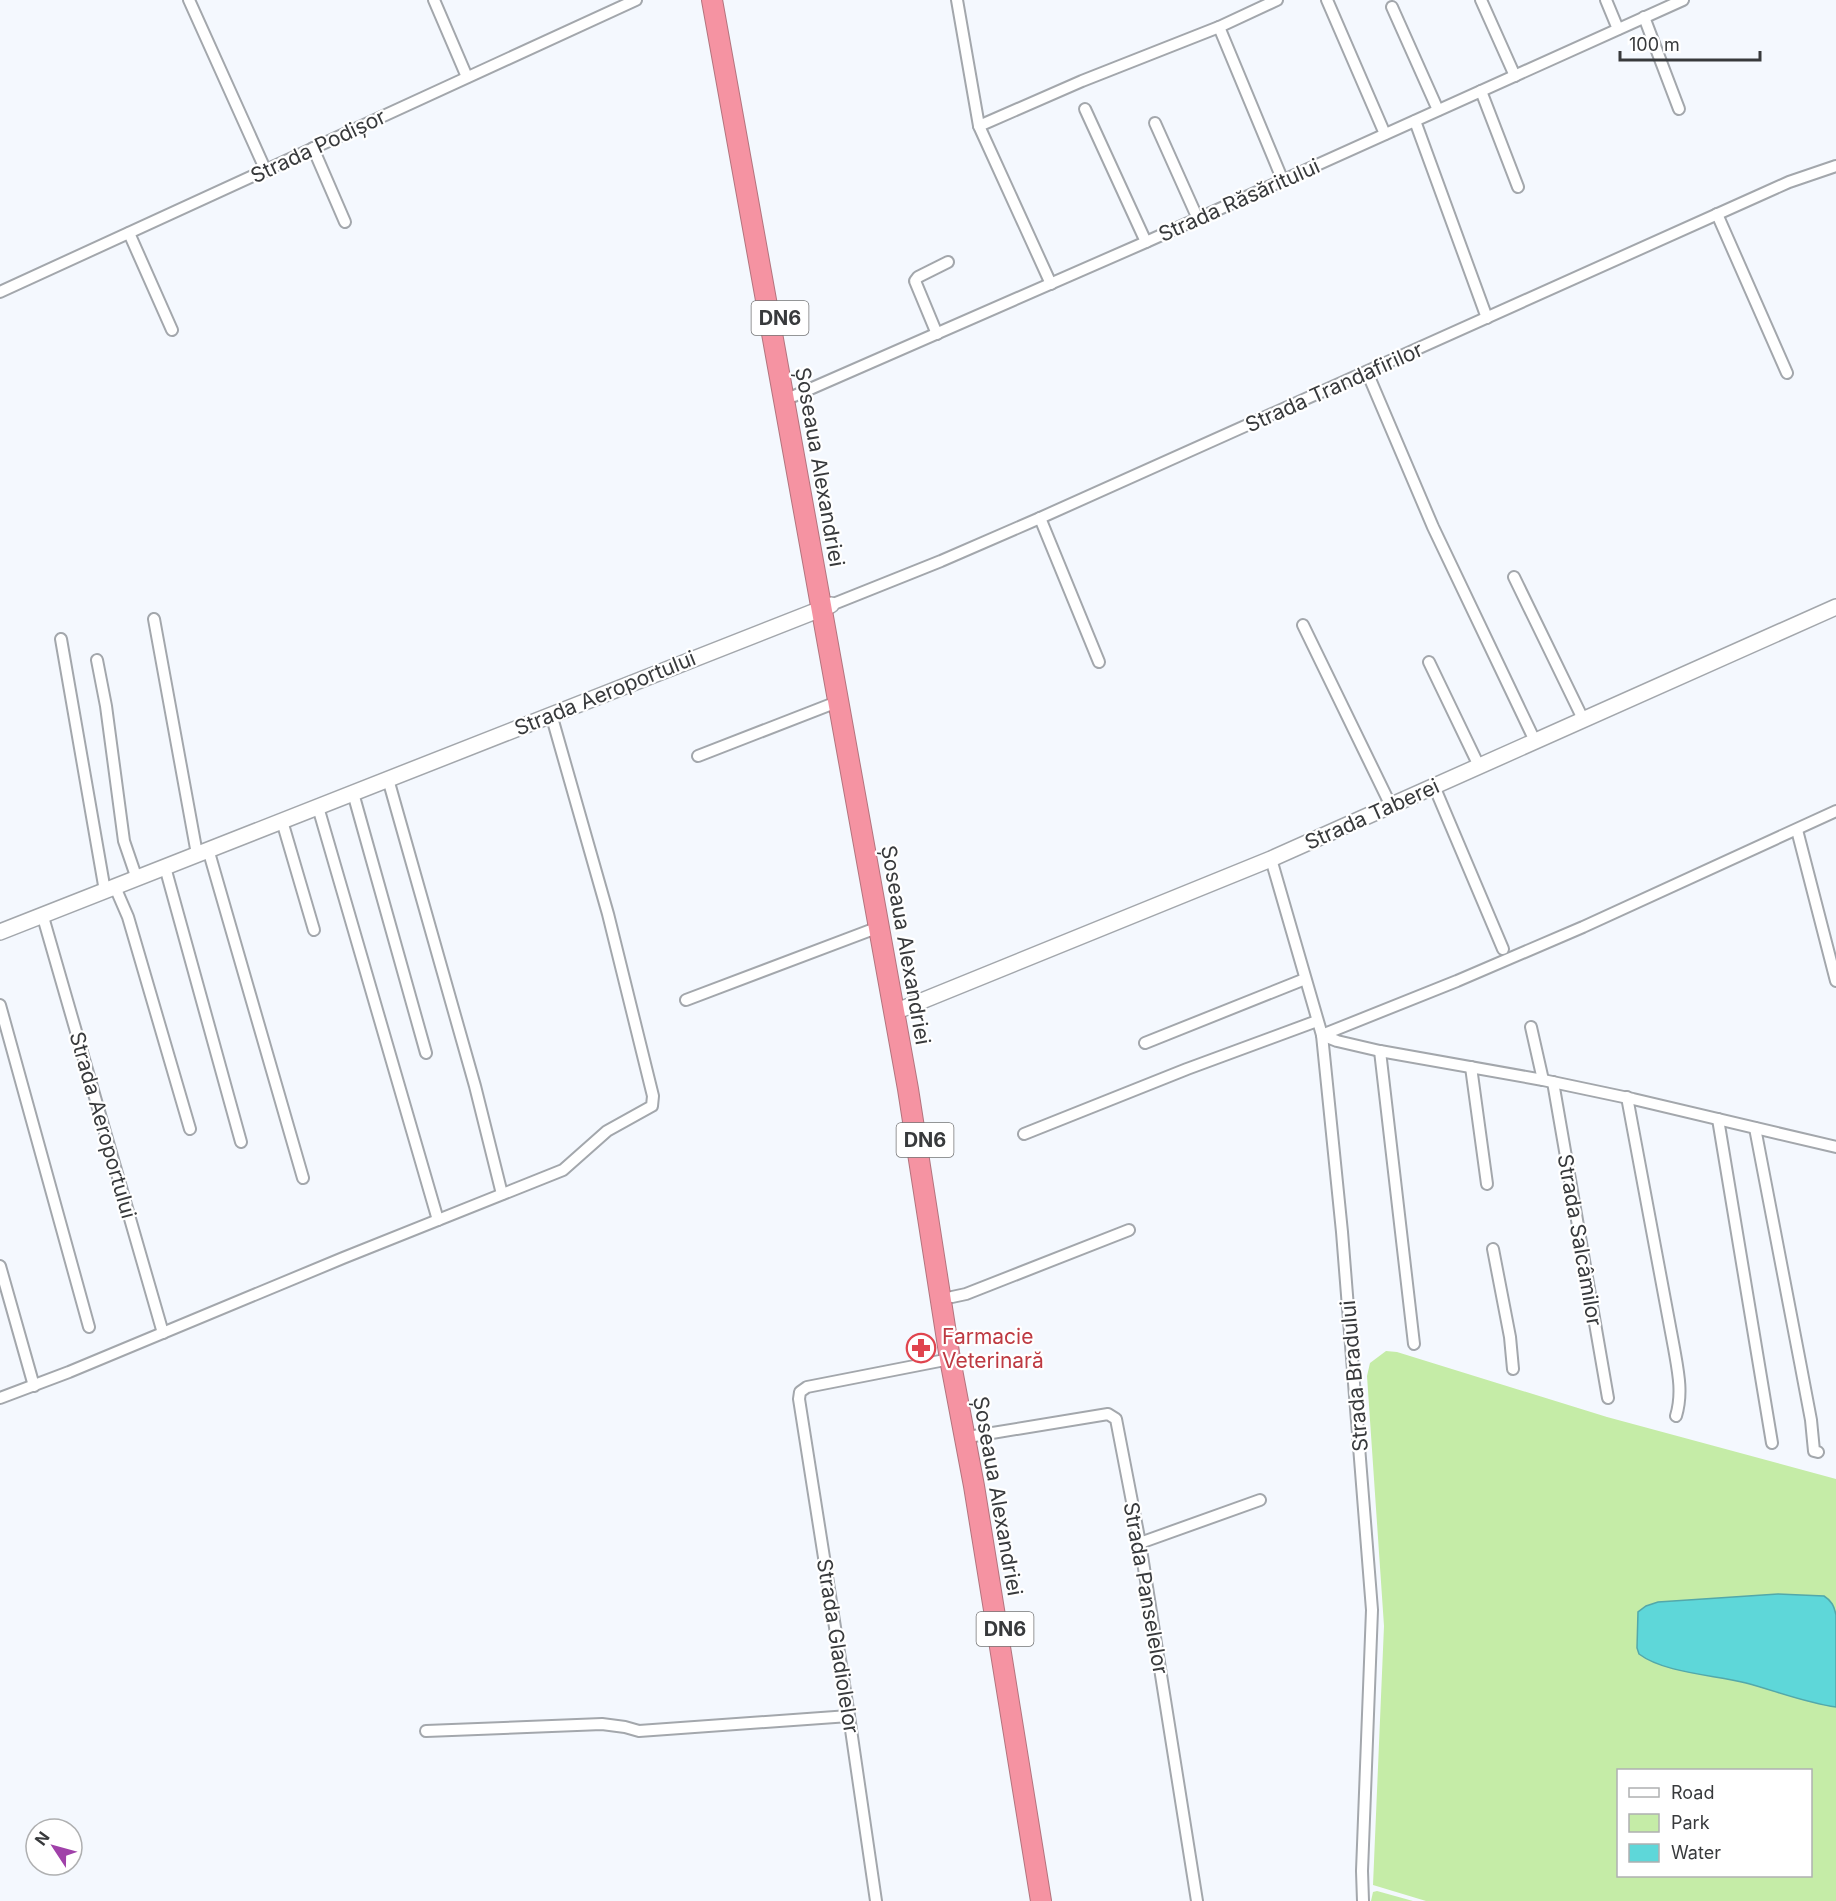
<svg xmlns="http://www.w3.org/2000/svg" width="1836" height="1901" font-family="Inter,sans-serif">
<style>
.green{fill:#c5eca7;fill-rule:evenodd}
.water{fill:#5ed7d9;stroke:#53a8aa;stroke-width:1.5}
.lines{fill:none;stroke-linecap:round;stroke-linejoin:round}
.street-casing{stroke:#a3a7ac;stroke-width:14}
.secondary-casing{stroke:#a3a7ac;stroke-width:18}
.highway-casing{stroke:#b3747e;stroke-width:22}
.street{stroke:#fff;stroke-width:10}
.secondary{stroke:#fff;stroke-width:15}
.highway{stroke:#f593a2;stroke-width:20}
.labels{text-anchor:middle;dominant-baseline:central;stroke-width:4.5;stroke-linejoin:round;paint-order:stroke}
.shield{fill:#fff;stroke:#747576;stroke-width:1.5}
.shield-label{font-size:20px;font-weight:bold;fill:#383a3c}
.street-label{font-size:21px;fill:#383a3c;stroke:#fff}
.health-label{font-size:21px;fill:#be3a42;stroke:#fff;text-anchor:start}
</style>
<rect width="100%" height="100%" fill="#f4f8fe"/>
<!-- green -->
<g class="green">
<path d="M 1386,1351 L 1397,1352 L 1607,1417 L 1836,1479 L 1836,1901 L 1426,1901 L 1373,1885 L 1384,1626 L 1367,1376 L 1370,1363 ZM 1618,1770 L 1810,1770 L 1810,1876 L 1618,1876 Z"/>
<polygon points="1377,1891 1413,1901 1371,1901 1373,1892"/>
</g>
<!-- water -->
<path class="water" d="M 1778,1594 L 1824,1596 C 1832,1601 1834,1606 1836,1615 L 1836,1707 C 1806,1703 1776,1691 1746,1683 C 1715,1675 1664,1673 1639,1654 L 1637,1648 L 1638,1612 L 1646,1606 L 1658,1602 Z"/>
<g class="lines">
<!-- street casing -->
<g class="street-casing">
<g id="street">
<polyline points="189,0 266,171"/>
<polyline points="434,0 467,77"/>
<polyline points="957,0 979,126 1051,284"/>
<polyline points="1327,0 1385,134"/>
<polyline points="1481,0 1515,76"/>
<polyline points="1606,0 1618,29"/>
<polyline points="1392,7 1438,110"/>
<polyline points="1644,17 1679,109"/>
<polyline points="1219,27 1283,181"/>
<polyline points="1481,91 1518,187"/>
<polyline points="1085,109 1146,242"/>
<polyline points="1415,121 1487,318"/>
<polyline points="1155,123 1198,219"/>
<polyline points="979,126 1082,81 1219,27 1277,0"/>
<polyline points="313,148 345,222"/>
<polyline points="1717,214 1787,373"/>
<polyline points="129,233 172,330"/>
<polyline points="0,292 636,0"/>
<polyline points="937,334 915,281 918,277 948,262"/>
<polyline points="1367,372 1433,527 1535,741"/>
<polyline points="794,396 1146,242 1683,0"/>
<polyline points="1040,518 1099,662"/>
<polyline points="1514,577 1583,719"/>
<polyline points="831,605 941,561 1040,518 1760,195 1789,182 1836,166"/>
<polyline points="154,619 197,854"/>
<polyline points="1303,625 1391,806"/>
<polyline points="61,639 105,891"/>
<polyline points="97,660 106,706 124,841 137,879"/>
<polyline points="1429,662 1479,766"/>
<polyline points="698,756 837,702"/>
<polyline points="388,779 475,1086 502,1194"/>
<polyline points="1434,786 1503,949"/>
<polyline points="353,793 426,1053"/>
<polyline points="318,807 438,1220"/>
<polyline points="282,821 314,930"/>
<polyline points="1797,830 1836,981"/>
<polyline points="208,849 303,1178"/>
<polyline points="1271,859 1322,1035 1342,1232 1372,1610 1362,1871 1363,1901"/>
<polyline points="165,867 241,1142"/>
<polyline points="115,887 128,917 190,1129"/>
<polyline points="43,917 163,1333"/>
<polyline points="686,1000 879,927"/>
<polyline points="0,1005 89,1327"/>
<polyline points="1531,1027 1543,1080"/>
<polyline points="1322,1035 1457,981 1583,927 1836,811"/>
<polyline points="1322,1035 1337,1041 1380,1051 1543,1080 1633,1099 1836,1147"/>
<polyline points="1145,1043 1305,979"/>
<polyline points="1380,1051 1414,1344"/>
<polyline points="1471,1067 1487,1184"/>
<polyline points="1553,1082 1608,1398"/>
<path d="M 1627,1097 L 1674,1348 C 1678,1371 1683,1393 1676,1416"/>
<polyline points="1718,1119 1772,1443"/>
<polyline points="1755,1128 1800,1362 1811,1420 1814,1451 1818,1452"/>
<polyline points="1024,1134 1187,1069 1317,1021"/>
<polyline points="1493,1249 1510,1337 1513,1369"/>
<polyline points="0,1266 34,1386"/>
<polyline points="952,1297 966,1294 1129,1230"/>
<polyline points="0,1398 69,1372 343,1258 563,1170 607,1131 652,1106 653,1096 608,914 551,714"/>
<polyline points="974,1436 1108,1414 1116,1419 1140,1543 1197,1901"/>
<polyline points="1140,1543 1260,1500"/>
<polyline points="426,1731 602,1724 625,1727 639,1731 849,1716"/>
<polyline points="876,1901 849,1716 799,1399 800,1392 807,1387 950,1359"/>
</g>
</g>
<!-- secondary casing -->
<g class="secondary-casing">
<g id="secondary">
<polyline points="0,932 831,605"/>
<polyline points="902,1009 1271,859 1836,607"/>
</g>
</g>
<!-- highway casing -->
<g class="highway-casing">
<polyline id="highway" points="712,0 908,1089 950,1359 974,1486 1041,1901"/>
</g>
<!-- street -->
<use href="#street" class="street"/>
<!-- secondary -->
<use href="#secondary" class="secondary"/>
<!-- highway -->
<use href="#highway" class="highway"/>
</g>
<!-- icons -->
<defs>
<g id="pharmacy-ring" transform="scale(1.5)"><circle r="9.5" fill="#fff" stroke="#e0444e" stroke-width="1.5"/><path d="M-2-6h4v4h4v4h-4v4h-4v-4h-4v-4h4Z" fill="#e0444e"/></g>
</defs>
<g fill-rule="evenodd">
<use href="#pharmacy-ring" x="921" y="1348"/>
</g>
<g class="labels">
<!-- shield labels -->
<g class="shield">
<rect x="751.5" y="301" width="57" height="34" rx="4.5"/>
<rect x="896.5" y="1123" width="57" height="34" rx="4.5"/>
<rect x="976.5" y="1612" width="57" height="34" rx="4.5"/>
</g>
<g class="shield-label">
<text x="780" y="318">DN6</text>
<text x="925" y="1140">DN6</text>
<text x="1005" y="1629">DN6</text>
</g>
<!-- street labels -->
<g class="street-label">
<text transform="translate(318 146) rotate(-25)">Strada Podișor</text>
<text transform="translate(1239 200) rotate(-24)">Strada Răsăritului</text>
<text transform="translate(1334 387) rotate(-24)">Strada Trandafirilor</text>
<text transform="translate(820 467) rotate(80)">Șoseaua Alexandriei</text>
<text transform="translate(605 693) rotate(-22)">Strada Aeroportului</text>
<text transform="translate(1372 814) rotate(-24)">Strada Taberei</text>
<text transform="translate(906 945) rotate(80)">Șoseaua Alexandriei</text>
<text transform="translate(103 1125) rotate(74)">Strada Aeroportului</text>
<text transform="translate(1580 1240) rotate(80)">Strada Salcâmilor</text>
<text transform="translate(1354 1376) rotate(-95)">Strada Bradului</text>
<text transform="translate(998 1496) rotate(80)">Șoseaua Alexandriei</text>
<text transform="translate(1146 1588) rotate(80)">Strada Panselelor</text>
<text transform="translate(838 1646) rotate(81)">Strada Gladiolelor</text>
</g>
<!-- health labels -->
<g class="health-label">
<text x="942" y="1336">Farmacie<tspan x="942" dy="24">Veterinară</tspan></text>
</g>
</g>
<!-- legend -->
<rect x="1617" y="1769" width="195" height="108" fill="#ffffff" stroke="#afb0b1" stroke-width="1.5"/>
<rect x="1629" y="1788" width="30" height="9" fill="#ffffff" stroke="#afb0b1" stroke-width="1.5"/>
<text x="1671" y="1799" font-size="18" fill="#383a3c">Road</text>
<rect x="1629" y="1814" width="30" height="18" fill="#c5eca7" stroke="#afb0b1" stroke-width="1.5"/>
<text x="1671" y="1829" font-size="18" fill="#383a3c">Park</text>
<rect x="1629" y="1844" width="30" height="18" fill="#5ed7d9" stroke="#afb0b1" stroke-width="1.5"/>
<text x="1671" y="1859" font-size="18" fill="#383a3c">Water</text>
<!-- north arrow -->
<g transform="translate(54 1847) rotate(306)"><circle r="28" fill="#ffffff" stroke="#afb0b1" stroke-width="1.5"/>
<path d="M0-4.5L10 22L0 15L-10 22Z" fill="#a041a9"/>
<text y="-9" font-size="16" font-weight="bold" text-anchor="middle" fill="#383a3c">N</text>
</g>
<!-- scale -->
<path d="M1620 51v9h140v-9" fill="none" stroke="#383a3c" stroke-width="3"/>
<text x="1629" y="51" font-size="18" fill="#383a3c" stroke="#ffffff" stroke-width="4.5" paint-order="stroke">100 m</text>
</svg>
